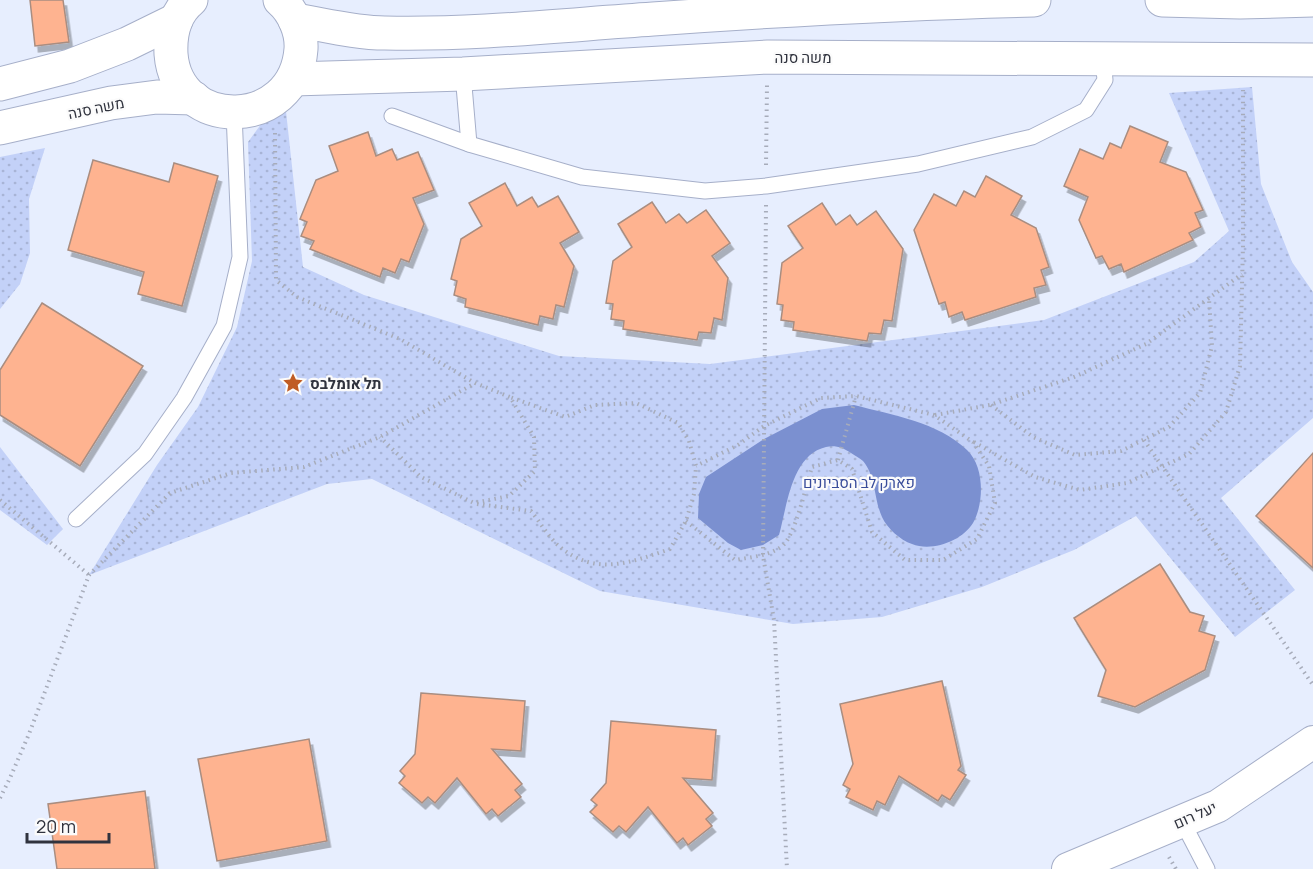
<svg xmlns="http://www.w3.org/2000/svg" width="1313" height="869" font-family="Manrope,Heebo,sans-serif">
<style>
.park{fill:url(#park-dots)}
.water{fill:#7b90d0}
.building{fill:#feb390;stroke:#a98d80;stroke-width:1.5;filter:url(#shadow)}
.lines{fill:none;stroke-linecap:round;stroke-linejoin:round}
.service-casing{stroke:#a6afc9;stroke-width:17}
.minor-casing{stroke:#a6afc9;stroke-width:34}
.tertiary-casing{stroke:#a6afc9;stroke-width:35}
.path{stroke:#a7acba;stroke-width:4;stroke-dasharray:1.5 4.5;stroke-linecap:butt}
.service{stroke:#fff;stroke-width:15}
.minor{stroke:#fff;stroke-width:32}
.tertiary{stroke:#fff;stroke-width:33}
.labels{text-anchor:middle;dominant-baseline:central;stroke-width:4.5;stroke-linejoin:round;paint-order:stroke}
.street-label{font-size:15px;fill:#30333e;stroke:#fbfbfb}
.poi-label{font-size:15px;font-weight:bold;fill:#30333e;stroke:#fbfbfb;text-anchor:start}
.park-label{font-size:15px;fill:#384c9a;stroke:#fbfbfb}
</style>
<defs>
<pattern id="park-dots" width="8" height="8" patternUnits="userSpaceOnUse" patternTransform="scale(1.5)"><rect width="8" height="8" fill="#c3d1f8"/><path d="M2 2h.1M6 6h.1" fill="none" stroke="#a8b4d6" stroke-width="1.8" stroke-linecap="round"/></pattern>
<filter id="shadow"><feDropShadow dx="3.5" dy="6" stdDeviation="0" flood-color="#0004"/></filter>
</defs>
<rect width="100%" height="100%" fill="#e7eefe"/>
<!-- park -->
<g class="park">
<polygon points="1252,87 1261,184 1292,262 1313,292 1313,418 1221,498 1295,590 1235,637 1136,516 1074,550 982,587 882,617 793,624 600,591 372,479 327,484 89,575 157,465 198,407 237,327 252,261 248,142 284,93 303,267 364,295 559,356 710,364 1044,320 1194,262 1229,231 1169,93"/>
<polygon points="45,148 29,199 30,253 20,284 0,309 0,157"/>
<polygon points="0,447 63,529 47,545 0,510"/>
</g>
<!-- water -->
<path class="water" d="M 854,405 C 892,415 938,422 967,450 C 985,467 984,504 973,523 C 962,541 932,552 912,544 C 900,540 887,528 882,517 C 874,500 876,476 863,461 C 860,458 855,456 851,453 C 843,448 836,445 826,447 C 791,455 787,507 779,535 L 763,545 L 741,550 L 728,543 L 698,518 L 699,494 L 706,477 L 764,439 L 822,409 Z"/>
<!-- building -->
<g class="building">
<polygon points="30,0 63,0 69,42 35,46"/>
<polygon points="1130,126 1168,142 1160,162 1186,172 1203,210 1195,213 1201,227 1189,233 1193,240 1124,272 1121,264 1109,269 1102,256 1096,258 1079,220 1088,197 1064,186 1080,149 1103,159 1110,143 1121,148"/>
<polygon points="368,132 376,156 392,149 397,160 418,152 434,190 413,198 424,224 409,262 401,259 395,273 383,268 380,277 310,249 314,241 301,236 307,222 300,219 316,180 338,171 329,146"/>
<polygon points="93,160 169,182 174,163 218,176 182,306 138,294 144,272 68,250"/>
<polygon points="986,176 1022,196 1011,215 1036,228 1049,267 1041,270 1046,285 1034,288 1036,297 965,320 962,312 949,317 945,302 939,304 914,230 934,194 956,206 964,191 975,197"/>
<polygon points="505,183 517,206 532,197 538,207 558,196 579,232 560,243 574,266 564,307 556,305 553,319 540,316 538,325 465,307 466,299 454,295 457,281 451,279 461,239 482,226 469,203"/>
<polygon points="652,202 666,223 679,214 687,223 706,210 730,243 712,256 728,278 722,320 714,318 711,333 699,332 697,340 623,329 624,321 611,319 613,304 606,303 613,261 632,247 618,224"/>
<polygon points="822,203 836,225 850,215 857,225 876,211 903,249 892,321 884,320 881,334 869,333 867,341 793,330 794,322 781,320 783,305 777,304 782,263 803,248 788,226"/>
<polygon points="42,303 143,366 80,466 0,415 0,370"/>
<polygon points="1313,453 1313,568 1256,516"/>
<polygon points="1160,564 1190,612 1204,616 1199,631 1215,636 1205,670 1135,707 1098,696 1106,670 1074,618"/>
<polygon points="942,681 961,766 958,770 966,775 950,800 942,795 938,801 899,776 885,805 877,801 873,810 846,797 850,789 843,785 853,764 840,704"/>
<polygon points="421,693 525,701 521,751 492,749 522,784 515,790 521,797 498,816 492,809 486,814 457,778 435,803 428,797 422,803 399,783 405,776 400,771 415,754"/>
<polygon points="611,721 716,730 712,780 683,778 713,813 706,819 712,826 688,845 683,838 677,843 648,807 626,832 619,826 613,832 590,812 597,805 591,800 606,783"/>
<polygon points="309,739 327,841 217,861 198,759"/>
<polygon points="145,791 155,869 57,869 48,804"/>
</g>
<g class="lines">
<!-- service casing -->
<g class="service-casing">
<g id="service">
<polyline points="463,74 469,144"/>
<polyline points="392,116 469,144 582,177 705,191 766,186 918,164 1032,137 1086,110 1105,80 1103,59"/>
<polyline points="76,519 145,454 184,398 224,326 240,257 234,113"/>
<polyline points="1182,821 1207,869"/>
</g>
</g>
<!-- minor casing -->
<g class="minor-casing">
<polyline id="minor" points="1068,869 1218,806 1313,742"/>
</g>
<!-- tertiary casing -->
<g class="tertiary-casing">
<g id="tertiary">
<path d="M 191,0 C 175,13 170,34 171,54 C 177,133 295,131 301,49 C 302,32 294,12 280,0"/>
<polyline points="1162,0 1240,2 1313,0"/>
<path d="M 295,20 C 325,25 356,33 385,33 C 474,35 564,25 653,19 C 780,10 907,3 1034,0"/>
<polyline points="293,79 463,74 768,57 1313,60"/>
<polyline points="0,84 70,66 127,44 176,20"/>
<polyline points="0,128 111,103 157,97 194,98"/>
</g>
</g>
<!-- path -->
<g class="path">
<polyline points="275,133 276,280 297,297 400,339 475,383 510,397 534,437 535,471 509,496 474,503 421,477 380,437"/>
<polyline points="766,165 767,85"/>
<polyline points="766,205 763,556 774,620 787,869"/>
<polyline points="991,405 1033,437 1075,455 1121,451 1169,427 1200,393 1212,346 1209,299"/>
<polyline points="935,415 990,405 1074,377 1146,344 1242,274"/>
<polyline points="1144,440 1313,685"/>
<polyline points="974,442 1035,477 1080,490 1127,483 1189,454 1226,412 1240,366 1243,246 1243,90"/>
<polyline points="838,460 856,396"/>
<polyline points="0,500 89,575"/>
<path d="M 477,504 L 531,511 C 540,522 549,538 560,547 C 597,577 631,562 670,549 L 686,521 L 694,494 L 696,466 L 689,441 L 678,423 L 636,403 L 595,405 L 565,417 L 510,397"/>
<path d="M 686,521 L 735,560 C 751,557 768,556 781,547 C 795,538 806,485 812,467 L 838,460 L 852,469 L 872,532 L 905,560 L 943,560 L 977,539 L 995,503 L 989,466 L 973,442 L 934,415 L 856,396 L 821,398 L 764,426 L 738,445 L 696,466"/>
<polyline points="0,798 10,778 29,734 89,575 170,493 231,473 304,467 380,437 475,383"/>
<polyline points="1169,857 1176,869"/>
</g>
<!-- service -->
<use href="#service" class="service"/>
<!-- minor -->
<use href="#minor" class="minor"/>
<!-- tertiary -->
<use href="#tertiary" class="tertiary"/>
</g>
<!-- icons -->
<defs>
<g id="sight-bare" transform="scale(1.62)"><path d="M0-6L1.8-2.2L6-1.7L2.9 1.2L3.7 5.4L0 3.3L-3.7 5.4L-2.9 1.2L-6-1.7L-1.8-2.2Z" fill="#c05c24" stroke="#fbfbfb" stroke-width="2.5" paint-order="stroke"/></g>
</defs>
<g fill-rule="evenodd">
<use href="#sight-bare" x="293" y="383"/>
</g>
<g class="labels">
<!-- street labels -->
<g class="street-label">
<text x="803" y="57">משה סנה</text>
<text transform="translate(96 108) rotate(-12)">משה סנה</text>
<text transform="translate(1195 815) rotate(-24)">יעל רום</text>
</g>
<!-- poi labels -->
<g class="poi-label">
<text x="310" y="383">תל אומלבס</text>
</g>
<!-- park labels -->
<g class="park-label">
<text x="859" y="482">פארק לב הסביונים</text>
</g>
</g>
<!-- scale -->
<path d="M27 833v9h82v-9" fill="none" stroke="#30333e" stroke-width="3"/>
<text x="36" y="833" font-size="18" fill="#30333e" stroke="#fbfbfb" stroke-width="4.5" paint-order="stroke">20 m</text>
</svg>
